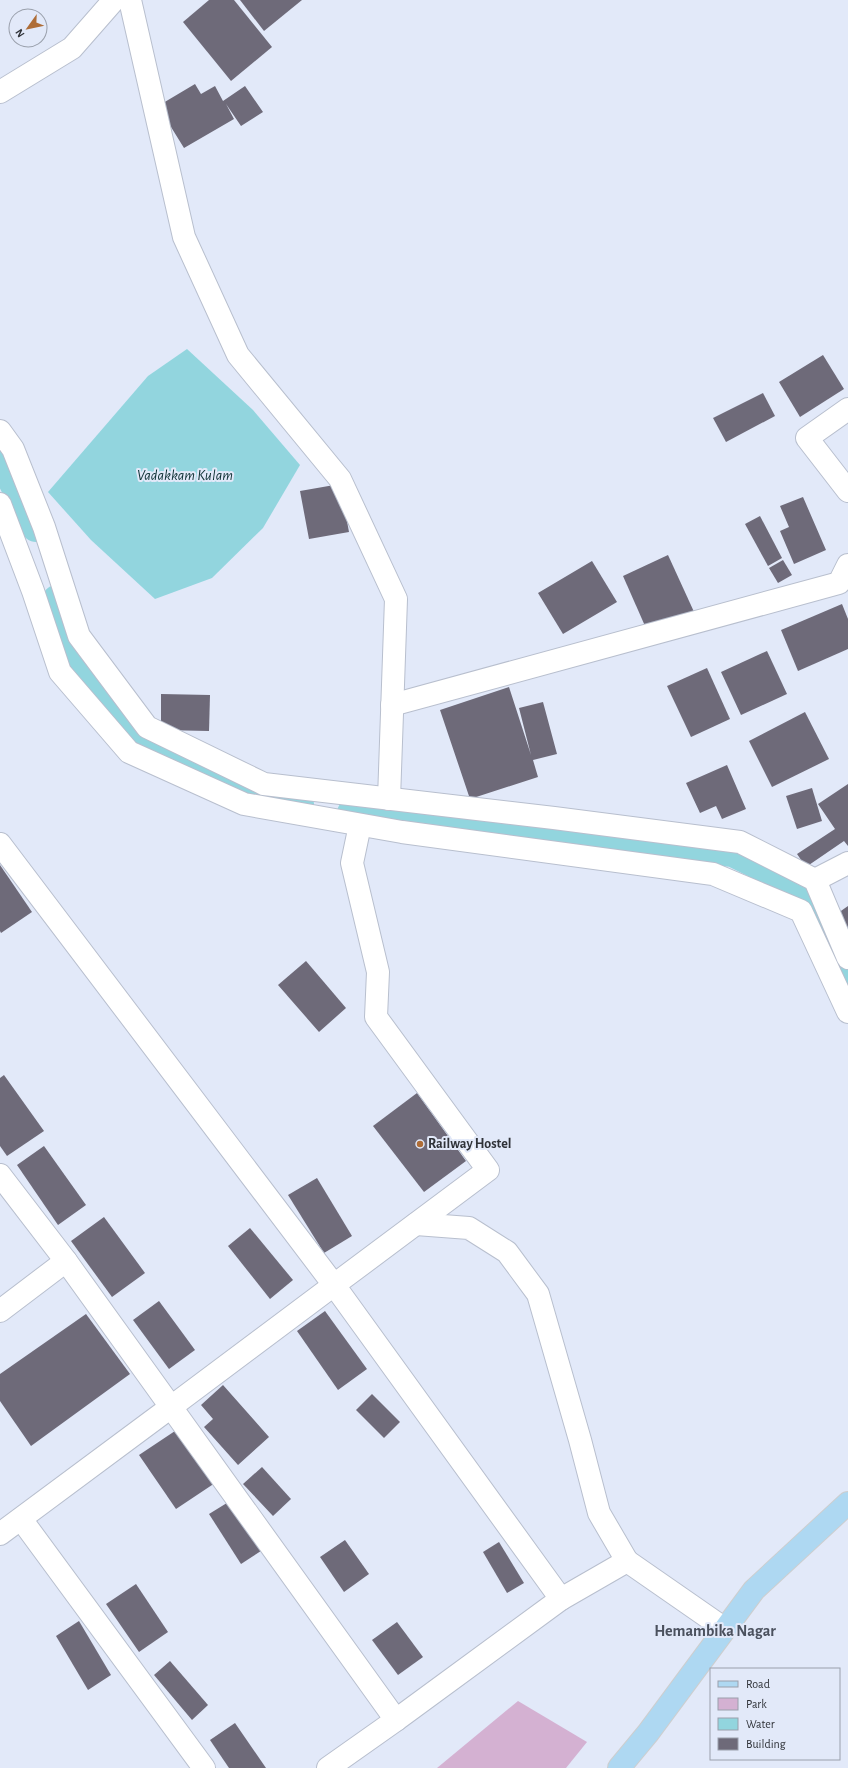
<svg xmlns="http://www.w3.org/2000/svg" width="848" height="1768" font-family="'Alegreya Sans',sans-serif">
<style>
.green{fill:#d4b1d2}
.water{fill:#92d5de}
.lines{fill:none;stroke-linecap:round;stroke-linejoin:round}
.canal{stroke:#92d5de;stroke-width:30}
.building{fill:#6e6a79}
.minor-casing{stroke:#b8bfce;stroke-width:24}
.major-casing{stroke:#cdcecf;stroke-width:24}
.minor{stroke:#fff;stroke-width:22}
.major{stroke:#aed8f2;stroke-width:22}
.poi-dot{fill:#ae6d37;stroke:#e2e9f9;stroke-width:1.5}
.labels{text-anchor:middle;dominant-baseline:central;stroke-width:4;stroke-linejoin:round;paint-order:stroke}
.poi-label{font-size:14px;font-weight:bold;fill:#2f3238;stroke:#e2e9f9;text-anchor:start}
.water-label{font-size:15px;font-style:italic;fill:#0d2f33;stroke:#e2e9f9}
.quarter-label{font-size:16px;font-weight:bold;fill:#4b515e;stroke:#e2e9f9}
</style>
<rect width="100%" height="100%" fill="#e2e9f9"/>
<!-- green -->
<polygon class="green" points="518,1701 587,1742 566,1768 437,1768"/>
<!-- water -->
<polygon class="water" points="187,349 253,410 300,465 263,528 212,578 155,599 91,540 48,492 148,376"/>
<g class="lines">
<!-- canal -->
<g class="canal">
<polyline points="0,455 36,527"/>
<polyline points="57,600 69,641 137,734 263,798 299,804"/>
<polyline points="352,813 384,818 733,852 810,890 848,979"/>
</g>
</g>
<!-- building -->
<g class="building">
<polygon points="209,0 234,0 272,47 231,81 183,22"/>
<polygon points="240,0 302,0 264,31"/>
<polygon points="195,84 201,94 215,86 223,101 245,86 263,112 241,126 226,104 234,119 184,148 158,106"/>
<polygon points="823,355 844,389 800,417 779,382"/>
<polygon points="763,393 775,416 726,442 713,418"/>
<polygon points="340,484 349,532 309,539 300,491"/>
<polygon points="803,497 826,550 794,564 780,531 789,527 780,506"/>
<polygon points="760,516 782,558 768,566 745,524"/>
<polygon points="668,555 695,614 649,635 623,576"/>
<polygon points="783,560 792,575 778,583 769,568"/>
<polygon points="592,561 617,602 563,634 538,593"/>
<polygon points="842,604 848,619 848,649 798,671 781,630"/>
<polygon points="767,651 787,694 741,715 721,672"/>
<polygon points="707,668 730,719 691,737 667,686"/>
<polygon points="509,687 531,755 519,708 543,702 557,754 533,760 538,777 470,799 440,710"/>
<polygon points="161,694 210,695 209,731 161,730"/>
<polygon points="805,712 829,759 772,787 749,741"/>
<polygon points="727,765 746,809 722,819 716,806 700,813 686,783"/>
<polygon points="848,784 848,846 844,841 806,867 797,854 835,829 818,804"/>
<polygon points="812,788 822,821 797,829 786,796"/>
<polygon points="0,865 32,912 1,933 0,931"/>
<polygon points="848,906 848,928 838,913"/>
<polygon points="306,961 346,1008 319,1032 278,985"/>
<polygon points="4,1075 44,1131 7,1156 0,1146 0,1078"/>
<polygon points="417,1093 466,1161 424,1192 373,1126"/>
<polygon points="44,1146 86,1205 58,1225 17,1165"/>
<polygon points="317,1178 352,1236 324,1253 288,1195"/>
<polygon points="104,1217 145,1273 112,1297 71,1241"/>
<polygon points="250,1228 293,1280 270,1299 228,1246"/>
<polygon points="159,1301 195,1350 169,1369 133,1320"/>
<polygon points="325,1311 367,1369 338,1390 297,1331"/>
<polygon points="86,1314 130,1374 31,1446 0,1401 0,1374"/>
<polygon points="223,1385 269,1437 238,1465 204,1427 213,1419 201,1405"/>
<polygon points="372,1394 400,1422 384,1438 356,1410"/>
<polygon points="181,1427 218,1481 176,1509 139,1455"/>
<polygon points="262,1467 291,1499 273,1516 243,1484"/>
<polygon points="235,1498 267,1547 241,1564 209,1514"/>
<polygon points="345,1540 369,1574 344,1592 320,1557"/>
<polygon points="499,1542 524,1583 507,1593 483,1552"/>
<polygon points="136,1584 168,1632 139,1652 106,1604"/>
<polygon points="79,1621 111,1675 88,1690 56,1636"/>
<polygon points="397,1622 423,1657 398,1675 372,1640"/>
<polygon points="170,1661 208,1705 192,1720 154,1675"/>
<polygon points="235,1723 266,1768 229,1768 210,1740"/>
</g>
<g class="lines">
<!-- minor casing -->
<g class="minor-casing">
<g id="minor">
<polyline points="130,0 184,237 238,355 340,479 396,599 389,799"/>
<polyline points="0,92 72,48 114,0"/>
<polyline points="848,409 807,438 848,491"/>
<polyline points="0,431 13,449 44,527 79,636 147,727 264,784 554,818 740,842 815,880 848,958"/>
<polyline points="0,504 33,591 60,672 129,752 244,804 402,832 713,874 801,911 848,1012"/>
<polyline points="392,705 839,583 848,565"/>
<polyline points="360,825 352,863 378,972 376,1017 488,1170 334,1285 561,1599 396,1720"/>
<polyline points="0,844 334,1285 171,1407 66,1261 0,1175"/>
<polyline points="815,880 848,863"/>
<polyline points="416,1224 469,1228 507,1252 538,1294 580,1440 599,1513 627,1561"/>
<polyline points="0,1311 66,1261"/>
<polyline points="21,1519 204,1768"/>
<polyline points="0,1534 171,1407 396,1720 328,1768"/>
<polyline points="561,1599 627,1561 725,1629"/>
</g>
</g>
<!-- major casing -->
<g class="major-casing">
<polyline id="major" points="619,1768 648,1733 754,1590 848,1503"/>
</g>
<!-- minor -->
<use href="#minor" class="minor"/>
<!-- major -->
<use href="#major" class="major"/>
</g>
<!-- markers -->
<circle class="poi-dot" cx="420" cy="1144" r="4"/>
<g class="labels">
<!-- poi labels -->
<g class="poi-label">
<text x="428" y="1144">Railway Hostel</text>
</g>
<!-- water labels -->
<g class="water-label">
<text x="185" y="475">Vadakkam Kulam</text>
</g>
<!-- quarter labels -->
<g class="quarter-label">
<text x="715" y="1631">Hemambika Nagar</text>
</g>
</g>
<!-- legend -->
<rect x="710" y="1668" width="130" height="92" fill="#e2e9f9" stroke="#9aa0ac"/>
<rect x="718" y="1681" width="20" height="6" fill="#aed8f2" stroke="#9aa0ac"/>
<text x="746" y="1688" font-size="12" fill="#2f3238">Road</text>
<rect x="718" y="1698" width="20" height="12" fill="#d4b1d2" stroke="#9aa0ac"/>
<text x="746" y="1708" font-size="12" fill="#2f3238">Park</text>
<rect x="718" y="1718" width="20" height="12" fill="#92d5de" stroke="#9aa0ac"/>
<text x="746" y="1728" font-size="12" fill="#2f3238">Water</text>
<rect x="718" y="1738" width="20" height="12" fill="#6e6a79" stroke="#9aa0ac"/>
<text x="746" y="1748" font-size="12" fill="#2f3238">Building</text>
<!-- north arrow -->
<g transform="translate(28 28) rotate(237)"><circle r="19" fill="#e2e9f9" stroke="#9aa0ac"/>
<path d="M0-3L7 15L0 10L-7 15Z" fill="#ae6d37"/>
<text y="-6" font-size="11" font-weight="bold" text-anchor="middle" fill="#2f3238">N</text>
</g>
</svg>
